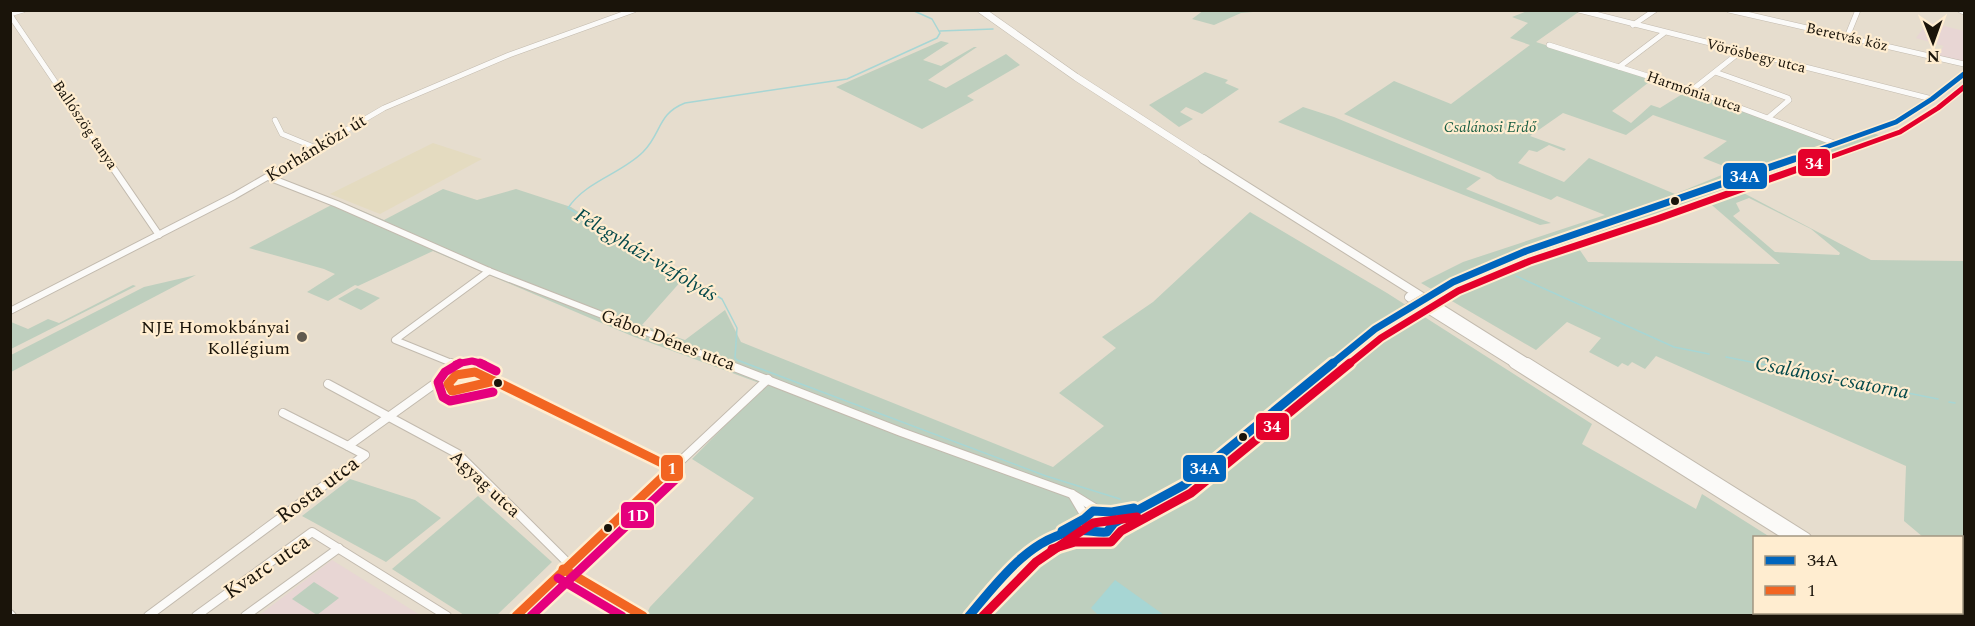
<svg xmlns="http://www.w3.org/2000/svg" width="1975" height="626" font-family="Spectral,serif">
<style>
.education{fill:#e8d6d4}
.green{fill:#becfbe;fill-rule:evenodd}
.sand{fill:#e4dbc0}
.water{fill:#a7d6d4}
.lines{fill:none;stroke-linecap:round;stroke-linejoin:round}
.stream{stroke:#a7d6d4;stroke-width:1.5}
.minor-far2-casing{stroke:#c2baae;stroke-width:6}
.minor-far1-casing{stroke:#c2baae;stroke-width:8}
.minor-casing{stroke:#c2baae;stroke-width:10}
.highway-far2-casing{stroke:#c2baae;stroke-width:8}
.highway-far1-casing{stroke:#c2baae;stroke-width:10}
.highway-casing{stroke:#c2baae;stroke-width:12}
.minor-far2{stroke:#fbfaf8;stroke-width:5}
.minor-far1{stroke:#fbfaf8;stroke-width:6}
.minor{stroke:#fbfaf8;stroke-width:8}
.highway-far2{stroke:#fbfaf8;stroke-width:7}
.highway-far1{stroke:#fbfaf8;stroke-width:8}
.highway{stroke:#fbfaf8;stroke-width:10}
.minor-bridge-casing{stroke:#c2baae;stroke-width:8;stroke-linecap:butt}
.minor-bridge{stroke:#fbfaf8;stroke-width:6}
.bus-1-far2-casing{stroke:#ffedd0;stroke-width:8}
.bus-1-far1-casing{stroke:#ffedd0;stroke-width:11}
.bus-1-casing{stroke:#ffedd0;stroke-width:14}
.bus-2-casing{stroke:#ffedd0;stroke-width:14}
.bus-3-far1-casing{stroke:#ffedd0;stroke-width:11}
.bus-3-casing{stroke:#ffedd0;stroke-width:14}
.bus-4-far2-casing{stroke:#ffedd0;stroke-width:8}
.bus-4-far1-casing{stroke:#ffedd0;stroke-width:11}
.bus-4-casing{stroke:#ffedd0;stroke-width:14}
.bus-1-far2{stroke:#0065bd;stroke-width:5}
.bus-1-far1{stroke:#0065bd;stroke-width:7}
.bus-1{stroke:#0065bd;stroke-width:9}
.bus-2{stroke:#f26522;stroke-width:9}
.bus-3-far1{stroke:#e5007d;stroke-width:7}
.bus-3{stroke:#e5007d;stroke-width:9}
.bus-4-far2{stroke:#e4002b;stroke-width:5}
.bus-4-far1{stroke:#e4002b;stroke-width:7}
.bus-4{stroke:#e4002b;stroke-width:9}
.bus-dot{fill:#1a140a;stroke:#ffedd0;stroke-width:2}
.poi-dot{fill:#615a4f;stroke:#ffedd0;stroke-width:2}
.labels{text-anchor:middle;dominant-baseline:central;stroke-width:4.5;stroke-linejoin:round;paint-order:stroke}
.far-street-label{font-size:15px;fill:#1a140a;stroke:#ffedd0}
.far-park-label{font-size:15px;font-style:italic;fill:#175d42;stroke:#ffedd0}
.street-label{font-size:18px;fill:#1a140a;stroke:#ffedd0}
.poi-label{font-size:18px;fill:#1a140a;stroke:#ffedd0;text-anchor:end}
.water-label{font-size:20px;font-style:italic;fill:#03484a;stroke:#ffedd0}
.near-street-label{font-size:21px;fill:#1a140a;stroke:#ffedd0}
.line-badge{stroke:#ffedd0;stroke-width:2}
.badge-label{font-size:16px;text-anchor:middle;font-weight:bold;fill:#fff}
</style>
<rect width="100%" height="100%" fill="#e6ddce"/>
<!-- education -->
<g class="education">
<polygon points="1928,22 1964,31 1964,63 1935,56 1944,46 1916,38"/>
<polygon points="332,560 420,615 258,616"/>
</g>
<!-- green -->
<g class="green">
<polygon points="1204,10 1265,10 1265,11 1241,13 1214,25 1192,19"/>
<path d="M 1527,11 L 1580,11 L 1536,42 L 1653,79 L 1612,111 L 1631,123 L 1651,105 L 1660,108 L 1687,91 L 1830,143 L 1868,130 L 1882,137 L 1736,189 L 1871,260 L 1964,261 L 1964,557 L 1962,556 L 1962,538 L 1923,537 L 1904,521 L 1906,466 L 1656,356 L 1645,369 L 1632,362 L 1628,366 L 1622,363 L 1618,367 L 1589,352 L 1601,338 L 1567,322 L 1536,350 L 1421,283 L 1463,262 L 1605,215 L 1557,196 L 1551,200 L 1497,179 L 1490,174 L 1344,114 L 1394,81 L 1451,104 L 1530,45 L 1510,38 L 1528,23 L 1512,17 ZM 1563,113 L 1626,135 L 1653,115 L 1727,141 L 1703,158 L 1734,170 L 1675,194 L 1589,158 L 1564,182 L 1518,163 L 1529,150 L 1537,152 L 1549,145 L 1564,151 L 1566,149 L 1530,136 ZM 1749,198 L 1811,229 L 1840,253 L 1839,255 L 1775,252 L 1733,216 L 1740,211 L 1736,203 ZM 1706,200 L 1780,264 L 1588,262 L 1573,240 Z"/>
<polygon points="941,41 949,43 923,60 941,66 974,47 977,47 928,80 946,88 1006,54 1020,65 967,96 974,100 922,129 836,87"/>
<polygon points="1205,72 1228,80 1225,83 1239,89 1202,114 1186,107 1180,112 1193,119 1179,127 1149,105"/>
<polygon points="1303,107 1334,117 1481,178 1466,189 1551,223 1540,225 1278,122"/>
<polygon points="443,189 477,200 516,189 571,207 683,279 642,325 685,340 725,310 741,342 1053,467 1104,426 1059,393 1116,348 1102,337 1153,302 1250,212 1387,293 1592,424 1582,444 1696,509 1702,494 1770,537 1754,538 1754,612 1887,612 1892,615 646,615 650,607 754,498 692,459 765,385 632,336 433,251 358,286 355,285 328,301 307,292 335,274 324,269 249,248 339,201 384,220"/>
<polygon points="196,275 11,372 11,355 144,287"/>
<polygon points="133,285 136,286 11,349 11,322 28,329 48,319 59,323"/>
<polygon points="357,288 380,298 361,310 338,299"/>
<polygon points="350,479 415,500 441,518 386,562 302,516"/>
<polygon points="478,496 552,562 497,615 464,615 392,569"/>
<polygon points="314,582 339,598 317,615 292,599"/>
</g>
<!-- sand -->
<polygon class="sand" points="433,143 482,159 380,214 330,194"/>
<!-- water -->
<polygon class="water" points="1115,580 1164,615 1098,615 1091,608"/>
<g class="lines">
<!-- stream -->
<g class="stream">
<path d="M 912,10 L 932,19 L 940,33 L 937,38 L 847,79 L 685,103 C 657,114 662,133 643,152 C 621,174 586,181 568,208 L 722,299 L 737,328 L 735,358 L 737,360 L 1046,476 L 1120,499"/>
<polyline points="940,31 993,29"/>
<polyline points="1516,276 1674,347 1709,354"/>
<polyline points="1726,357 1938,399"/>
<polyline points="1949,402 1955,403"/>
</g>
<!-- minor-far2 casing -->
<g class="minor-far2-casing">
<g id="minor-far2">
<polyline points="1579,10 1932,99"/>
<polyline points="1729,10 1964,64"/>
<polyline points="1960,10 1964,12"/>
<polyline points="10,14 23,10"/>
<polyline points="10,15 108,160"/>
<polyline points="1633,25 1655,10"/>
<polyline points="1847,37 1858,10"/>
<polyline points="1549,45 1692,90 1837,144"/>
<polyline points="1619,67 1664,33"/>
<polyline points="1715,72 1788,98 1789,100 1768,118"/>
<polyline points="1692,90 1740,52"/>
<polyline points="275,120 282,134 316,148"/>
<polyline points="295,160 384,108 509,55 634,10"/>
<polyline points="1790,160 1896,122 1932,99 1964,74"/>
</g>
</g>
<!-- minor-far1 casing -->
<g class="minor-far1-casing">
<g id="minor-far1">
<polyline points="107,159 159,235"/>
<polyline points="268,177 337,204 489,271 728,364"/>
<polyline points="1432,293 1473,272 1526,251 1794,159"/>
<polyline points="10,311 234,196 298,159"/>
<polyline points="454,364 395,340 489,271"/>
<polyline points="1329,364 1408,307"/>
</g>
</g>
<!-- minor casing -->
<g class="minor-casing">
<g id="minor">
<polyline points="451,363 504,385 672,468"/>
<polyline points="724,363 901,432 1072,494 1098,510"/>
<polyline points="328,384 458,454 569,564"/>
<polyline points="283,413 348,446"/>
<polyline points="1072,494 1085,516"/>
<path d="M 1100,510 L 1109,514 L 1114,522 L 1111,529 C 1098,534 1092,533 1084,521 L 1088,513 Z"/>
<polyline points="1105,511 1135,508"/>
<polyline points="1114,523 1184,485 1331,363"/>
<polyline points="1063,534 1090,530"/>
<polyline points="563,569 644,616"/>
<polyline points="10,614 12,616"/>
<polyline points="148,616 365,455 348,446 458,367"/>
<polyline points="196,616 312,532 447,616"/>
<polyline points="245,616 339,548"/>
<polyline points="515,616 768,379"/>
<path d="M 969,616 C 992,588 1017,561 1047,540 C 1059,532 1072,526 1084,519"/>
</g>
</g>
<!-- highway-far2 casing -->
<g class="highway-far2-casing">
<polyline id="highway-far2" points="981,10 1076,77 1205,160"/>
</g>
<!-- highway-far1 casing -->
<g class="highway-far1-casing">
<g id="highway-far1">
<polyline points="1203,159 1529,364"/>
<polyline points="1409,297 1516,364"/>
</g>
</g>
<!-- highway casing -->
<g class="highway-casing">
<g id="highway">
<polyline points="1514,363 1792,538"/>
<polyline points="1527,363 1806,538"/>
<polyline points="1910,612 1915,616"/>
<polyline points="1925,612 1930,616"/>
</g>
</g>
<!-- minor-far2 -->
<use href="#minor-far2" class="minor-far2"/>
<!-- minor-far1 -->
<use href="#minor-far1" class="minor-far1"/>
<!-- minor -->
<use href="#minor" class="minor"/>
<!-- highway-far2 -->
<use href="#highway-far2" class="highway-far2"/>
<!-- highway-far1 -->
<use href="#highway-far1" class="highway-far1"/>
<!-- highway -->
<use href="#highway" class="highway"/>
<!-- minor-bridge casing -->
<g class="minor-bridge-casing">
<polyline id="minor-bridge" points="1408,307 1432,293"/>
</g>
<!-- minor-bridge -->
<use href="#minor-bridge" class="minor-bridge"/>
<!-- bus-1-far2 casing -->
<g class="bus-1-far2-casing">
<polyline id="bus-1-far2" points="1790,160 1896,122 1932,99 1964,74"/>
</g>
<!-- bus-1-far1 casing -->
<g class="bus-1-far1-casing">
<polyline id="bus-1-far1" points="1332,364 1375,329 1453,282 1526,251 1794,159"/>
</g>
<!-- bus-1 casing -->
<g class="bus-1-casing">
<g id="bus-1">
<polyline points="1062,531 1084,519 1093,511 1112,512 1134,508"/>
<path d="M 969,616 C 997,583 1029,538 1075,531 C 1085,529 1096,533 1107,532 L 1114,523 L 1184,485 L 1333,363"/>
</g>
</g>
<!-- bus-2 casing -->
<g class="bus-2-casing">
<g id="bus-2">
<polygon points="475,372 494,381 452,391 448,384 456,375"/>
<polygon points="494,381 504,385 672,468"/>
<polyline points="563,569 643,616"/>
<polyline points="516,616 672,468"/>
</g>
</g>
<!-- bus-3-far1 casing -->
<g class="bus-3-far1-casing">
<polyline id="bus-3-far1" points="456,364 472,361 484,364"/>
</g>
<!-- bus-3 casing -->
<g class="bus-3-casing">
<g id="bus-3">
<polyline points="460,363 445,372 438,382 443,397 450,401 493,392"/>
<polyline points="480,363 496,371"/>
<polyline points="558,578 622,616"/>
<polyline points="531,616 679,476"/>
</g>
</g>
<!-- bus-4-far2 casing -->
<g class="bus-4-far2-casing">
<polyline id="bus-4-far2" points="1822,160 1900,132 1938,108 1964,87"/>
</g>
<!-- bus-4-far1 casing -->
<g class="bus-4-far1-casing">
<polyline id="bus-4-far1" points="1349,364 1381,338 1458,291 1530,261 1657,219 1826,159"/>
</g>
<!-- bus-4 casing -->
<g class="bus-4-casing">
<g id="bus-4">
<polyline points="1052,549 1075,542 1111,542 1121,531 1191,493 1350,363"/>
<polyline points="983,616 1036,562 1093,523 1137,517"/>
</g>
</g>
<!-- bus-1-far2 -->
<use href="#bus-1-far2" class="bus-1-far2"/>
<!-- bus-1-far1 -->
<use href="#bus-1-far1" class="bus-1-far1"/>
<!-- bus-1 -->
<use href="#bus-1" class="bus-1"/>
<!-- bus-2 -->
<use href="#bus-2" class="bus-2"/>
<!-- bus-3-far1 -->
<use href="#bus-3-far1" class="bus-3-far1"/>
<!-- bus-3 -->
<use href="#bus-3" class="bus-3"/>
<!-- bus-4-far2 -->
<use href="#bus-4-far2" class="bus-4-far2"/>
<!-- bus-4-far1 -->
<use href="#bus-4-far1" class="bus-4-far1"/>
<!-- bus-4 -->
<use href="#bus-4" class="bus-4"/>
</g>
<!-- markers -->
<g class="bus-dot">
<circle cx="1675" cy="201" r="5"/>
<circle cx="498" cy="383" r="5"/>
<circle cx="1243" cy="437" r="5"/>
<circle cx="608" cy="528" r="5"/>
</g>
<circle class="poi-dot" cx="302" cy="337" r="6"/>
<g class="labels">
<!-- far-street labels -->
<g class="far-street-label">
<text transform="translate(1847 37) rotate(13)">Beretvás köz</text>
<text transform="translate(1756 56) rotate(14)">Vörösbegy utca</text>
<text transform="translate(1694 92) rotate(19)">Harmónia utca</text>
<text transform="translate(85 125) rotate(56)">Ballószög tanya</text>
</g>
<!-- far-park labels -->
<g class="far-park-label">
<text x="1490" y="127">Csalánosi Erdő</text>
</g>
<!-- street labels -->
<g class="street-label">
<text transform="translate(316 148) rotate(-31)">Korhánközi út</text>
<text transform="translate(668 340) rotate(21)">Gábor Dénes utca</text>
<text transform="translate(485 484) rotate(43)">Agyag utca</text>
</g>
<!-- poi labels -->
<g class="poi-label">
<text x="290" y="327">NJE Homokbányai<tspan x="290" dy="21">Kollégium</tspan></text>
</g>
<!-- water labels -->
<g class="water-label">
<text transform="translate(646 255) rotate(31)">Félegyházi-vízfolyás</text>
<text transform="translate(1832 378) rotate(11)">Csalánosi-csatorna</text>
</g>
<!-- near-street labels -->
<g class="near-street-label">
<text transform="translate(318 490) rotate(-37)">Rosta utca</text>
<text transform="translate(267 567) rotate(-34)">Kvarc utca</text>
</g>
</g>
<g class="line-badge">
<rect x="1797" y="148" width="34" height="29" rx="6" fill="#e4002b"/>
<rect x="1722" y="162" width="46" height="28" rx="6" fill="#0065bd"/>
<rect x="1255" y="412" width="35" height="29" rx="6" fill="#e4002b"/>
<rect x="660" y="454" width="24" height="28" rx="6" fill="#f26522"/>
<rect x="1182" y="454" width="45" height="29" rx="6" fill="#0065bd"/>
<rect x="620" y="501" width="35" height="28" rx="6" fill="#e5007d"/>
</g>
<g class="badge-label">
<text x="1814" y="169">34</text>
<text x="1745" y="182">34A</text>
<text x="1272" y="432">34</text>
<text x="672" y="474">1</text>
<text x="1205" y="474">34A</text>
<text x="638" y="521">1D</text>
</g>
<!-- border -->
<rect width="1975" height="626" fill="none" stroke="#1a140a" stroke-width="24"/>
<!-- legend -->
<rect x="1753" y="536" width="210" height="78" fill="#ffedd0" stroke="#a39681" stroke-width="1.5"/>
<rect x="1765" y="556" width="30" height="9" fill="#0065bd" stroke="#a39681" stroke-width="1.5"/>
<text x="1807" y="566" font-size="18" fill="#1a140a">34A</text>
<rect x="1765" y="586" width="30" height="9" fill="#f26522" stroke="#a39681" stroke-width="1.5"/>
<text x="1807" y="596" font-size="18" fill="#1a140a">1</text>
<!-- north arrow -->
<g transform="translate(1933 42) rotate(179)" stroke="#ffedd0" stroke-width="4.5" paint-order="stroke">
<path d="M0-4.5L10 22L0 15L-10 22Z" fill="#1a140a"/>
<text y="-9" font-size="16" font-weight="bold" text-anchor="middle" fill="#1a140a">N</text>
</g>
</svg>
